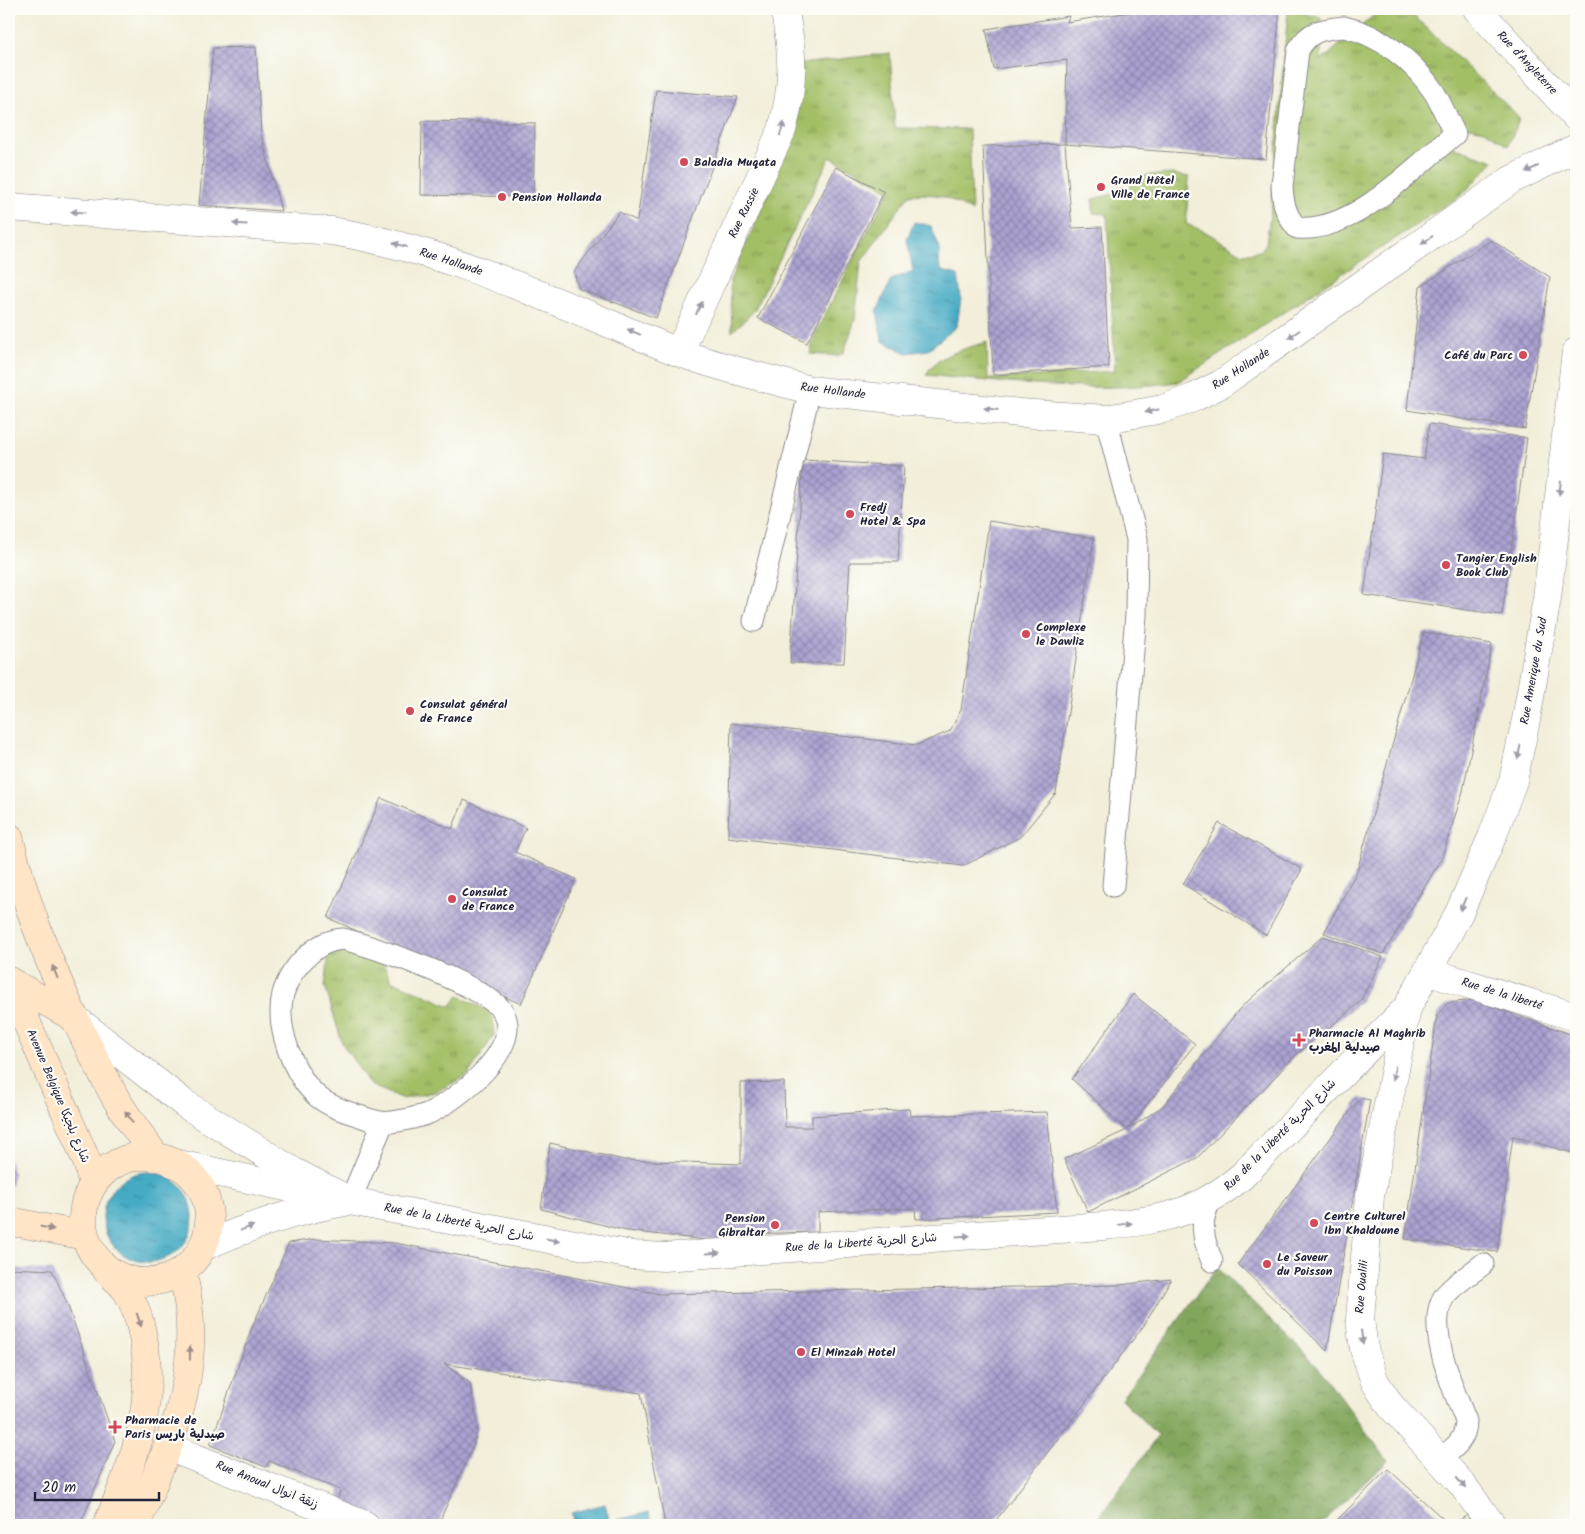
<svg xmlns="http://www.w3.org/2000/svg" width="1585" height="1534" font-family="Kalam,'Playpen Sans Arabic',sans-serif">
<style>
.grass{fill:url(#grass-tufts);stroke:#627050}
.forest{fill:url(#forest-crowns);stroke:#52644b}
.water{fill:url(#water-ripples);stroke:#346680}
.building{fill:url(#building-cross-hatch)}
.lines{fill:none;stroke-linecap:round;stroke-linejoin:round}
.lane-casing{stroke:#8a888a;stroke-width:23}
.street-casing{stroke:#8a888a;stroke-width:29}
.secondary-casing{stroke:#8a888a;stroke-width:29}
.lane{stroke:#fff;stroke-width:21}
.street{stroke:#fff;stroke-width:28}
.secondary{stroke:#ffe4c6;stroke-width:28}
.oneway{fill:#9c9ca7}
.oneway2{fill:#9c8d87}
.poi-dot{fill:#d1495b;stroke:#fdfcf7;stroke-width:2}
.labels{text-anchor:middle;dominant-baseline:central;stroke-width:4.5;stroke-linejoin:round;paint-order:stroke}
.street-label{font-size:12px;fill:#22223b;stroke:#fdfcf7}
.poi-label{font-size:12px;font-weight:bold;fill:#22223b;stroke:#fdfcf7;text-anchor:start}
</style>
<defs>
<pattern id="grass-tufts" width="24" height="20" patternUnits="userSpaceOnUse" patternTransform="scale(1.25)"><rect width="24" height="20" fill="#a3bf66"/><path d="M3 7l-1-3M5 7V3M7 7l1-3M15 17l-1-3M17 17v-4M19 17l1-3" fill="none" stroke="#849b55"/></pattern>
<pattern id="forest-crowns" width="20" height="18" patternUnits="userSpaceOnUse" patternTransform="scale(1.25)"><rect width="20" height="18" fill="#82a65b"/><path d="M2 6a3 3 0 1 1 6 0M12 15a3 3 0 1 1 6 0" fill="none" stroke="#6a874c"/></pattern>
<pattern id="water-ripples" width="26" height="14" patternUnits="userSpaceOnUse" patternTransform="scale(1.25)"><rect width="26" height="14" fill="#45aac4"/><path d="M2 4q2-2 4 0t4 0M15 11q2-2 4 0t4 0" fill="none" stroke="#398aa0"/></pattern>
<pattern id="building-cross-hatch" width="8" height="8" patternUnits="userSpaceOnUse" patternTransform="scale(1.25)"><rect width="8" height="8" fill="#aca2d1"/><path d="M0 0l8 8M0 8l8-8" fill="none" stroke="#8c84ab"/></pattern>
</defs>
<rect width="100%" height="100%" fill="#fdfcf7"/>
<filter id="ink" filterUnits="userSpaceOnUse"><feTurbulence type="fractalNoise" baseFrequency=".02" numOctaves="2"/><feDisplacementMap in="SourceGraphic" scale="10" xChannelSelector="R" yChannelSelector="G"/><feConvolveMatrix kernelMatrix="1 2 1 2 8 2 1 2 1" color-interpolation-filters="sRGB"/></filter>
<filter id="wash" filterUnits="userSpaceOnUse"><feTurbulence type="fractalNoise" baseFrequency=".0096" numOctaves="4" result="noise"/><feDisplacementMap in="SourceGraphic" scale="20" xChannelSelector="R" yChannelSelector="G"/><feGaussianBlur stdDeviation="1.12" result="paint"/><feColorMatrix in="noise" values="0 0 0 0 0 0 0 0 0 0 0 0 0 0 0 0 0 1.4 0 .05"/><feComposite in="paint" operator="in"/></filter>
<g filter="url(#wash)">
<rect width="100%" height="100%" fill="#f2eed9"/>
<!-- grass -->
<g class="grass">
<path d="M 1381,9 L 1409,11 L 1520,118 L 1508,146 L 1485,130 L 1444,122 L 1438,142 L 1494,161 L 1463,194 L 1178,382 C 1094,394 1010,383 926,375 C 935,355 967,348 987,342 L 988,379 L 1115,371 L 1107,214 L 1093,213 L 1093,199 L 1122,192 L 1147,175 L 1172,174 L 1189,177 L 1186,224 L 1204,231 L 1243,254 L 1260,251 L 1266,244 L 1272,200 L 1288,10 L 1321,17 L 1321,61 Z"/>
<path d="M 890,53 L 895,128 L 969,129 L 972,212 C 948,197 938,192 909,195 L 861,262 L 855,320 L 844,352 L 838,356 L 810,354 L 815,334 L 889,190 L 830,157 L 754,311 L 732,332 L 730,280 L 766,199 L 798,111 L 801,64 Z"/>
<polygon points="341,946 383,963 391,980 450,1006 459,996 492,1013 494,1035 468,1075 435,1092 403,1099 370,1085 342,1043 325,986 329,954"/>
</g>
<!-- forest -->
<polygon class="forest" points="1217,1267 1316,1364 1388,1461 1320,1525 1093,1525 1158,1436 1121,1399"/>
<!-- water -->
<g class="water">
<polygon points="914,222 931,226 940,249 939,264 942,271 958,275 961,298 957,326 928,350 907,353 882,341 877,311 891,280 913,271 907,240"/>
<circle cx="148" cy="1217" r="45"/>
<polygon points="605,1504 610,1522 649,1512 653,1525 574,1525 571,1513"/>
</g>
<g id="blocks">
<!-- building -->
<g class="building">
<polygon points="1149,9 1280,9 1266,159 1065,144 1072,228 1102,227 1109,367 993,375 983,146 1065,144 1067,60 994,69 986,29 1069,16 1067,22"/>
<polygon points="256,47 261,134 281,211 199,205 213,48"/>
<polygon points="656,90 738,97 656,318 579,289 574,272 619,212 637,221"/>
<polygon points="422,121 535,123 533,197 421,195"/>
<polygon points="836,167 884,192 807,343 758,318"/>
<polygon points="1491,240 1550,277 1525,429 1407,410 1420,287"/>
<polygon points="1429,424 1527,438 1502,615 1364,595 1383,454 1424,459"/>
<polygon points="803,460 904,466 898,562 850,562 844,663 790,663"/>
<polygon points="989,521 1094,538 1056,793 1020,837 963,866 728,837 731,723 917,745 950,731 961,710"/>
<polygon points="1424,632 1492,644 1463,791 1441,860 1383,954 1324,933 1357,871"/>
<polygon points="381,798 452,829 464,800 526,828 515,852 576,879 521,1004 328,918"/>
<polygon points="1219,823 1302,869 1266,935 1183,884"/>
<polygon points="1323,936 1383,957 1360,1002 1295,1056 1197,1158 1088,1212 1064,1159 1127,1130 1072,1079 1133,994 1195,1044 1127,1130 1163,1106 1241,1007"/>
<polygon points="1473,1000 1576,1036 1576,1154 1513,1136 1497,1252 1405,1239 1437,1015 1448,1003"/>
<polygon points="784,1082 785,1127 812,1127 812,1116 909,1109 910,1116 1047,1112 1057,1212 916,1219 915,1208 818,1212 818,1232 741,1234 740,1244 627,1231 541,1209 550,1143 624,1160 741,1164 741,1083"/>
<polygon points="1360,1098 1370,1100 1327,1351 1238,1264"/>
<polygon points="9,1158 13,1173 11,1186 9,1186"/>
<polygon points="316,1239 395,1243 660,1294 1119,1285 1171,1279 1145,1324 994,1523 985,1525 665,1525 641,1393 444,1364 470,1383 478,1427 473,1446 438,1525 382,1525 336,1507 340,1490 269,1461 266,1467 210,1445 251,1330 289,1243"/>
<polygon points="9,1268 52,1270 67,1303 115,1441 80,1525 25,1525 9,1519"/>
<polygon points="1388,1469 1450,1525 1332,1525"/>
<polygon points="1467,1515 1473,1525 1453,1525"/>
</g>
</g>
</g>
<g filter="url(#ink)">
<use href="#blocks" fill-opacity="0" stroke="#8a888a" stroke-width="1"/>
<g class="lines">
<!-- lane casing -->
<g class="lane-casing">
<g id="lane">
<path d="M 1344,27 C 1381,35 1413,61 1434,92 C 1442,105 1448,121 1455,134 C 1412,169 1354,233 1297,228 C 1285,214 1283,203 1282,186 L 1298,51 C 1308,30 1323,29 1344,27 Z"/>
<polyline points="1106,419 1137,539 1136,615 1113,886"/>
<polyline points="754,621 810,390"/>
<path d="M 343,939 C 373,946 489,987 503,1012 C 524,1049 456,1100 429,1113 C 420,1117 390,1124 381,1122 C 374,1121 366,1118 359,1116 C 345,1111 330,1107 318,1097 C 293,1075 275,1027 283,994 C 287,980 296,966 307,956 C 318,946 328,940 343,939 Z"/>
<path d="M 1212,1199 C 1198,1220 1203,1239 1212,1261"/>
<polyline points="350,1201 383,1123"/>
<path d="M 1438,1460 C 1453,1449 1466,1441 1466,1421 C 1454,1391 1422,1320 1447,1293 C 1457,1282 1472,1273 1483,1264"/>
</g>
</g>
<!-- street casing -->
<g class="street-casing">
<g id="street">
<polyline points="1477,9 1576,117"/>
<path d="M 9,207 L 332,231 C 454,251 565,307 678,352 C 714,366 754,375 791,385 L 810,390 L 1020,413 L 1106,419 L 1163,409 L 1193,398 L 1221,384 L 1511,180 L 1576,148"/>
<path d="M 679,352 L 782,130 C 794,86 794,53 784,9"/>
<polyline points="1429,972 1576,1017"/>
<polyline points="1407,1008 1370,1196 1360,1320 1364,1349 1375,1382 1390,1405 1461,1483 1492,1525"/>
<polyline points="73,1017 185,1104 294,1172 350,1201"/>
<polyline points="173,1163 314,1193"/>
<path d="M 202,1247 C 251,1225 297,1210 350,1201 L 632,1255 L 663,1257 L 1103,1226 C 1163,1219 1194,1216 1242,1176 L 1407,1008 L 1459,913 L 1492,837 L 1513,781 L 1526,720 L 1547,598 L 1576,352"/>
<polyline points="168,1447 365,1525"/>
</g>
</g>
<!-- secondary casing -->
<g class="secondary-casing">
<g id="secondary">
<path d="M 9,837 C 31,928 70,1015 115,1097 C 127,1118 142,1137 156,1157"/>
<polyline points="9,981 87,1162 93,1184"/>
<polyline points="9,981 73,1017"/>
<circle cx="146" cy="1219" r="63"/>
<polyline points="9,1224 20,1223 85,1236"/>
<path d="M 107,1525 C 133,1464 157,1404 143,1337 C 140,1321 135,1304 126,1290 C 121,1283 113,1277 107,1271"/>
<path d="M 136,1525 C 172,1438 207,1367 182,1271"/>
</g>
</g>
<!-- lane -->
<use href="#lane" class="lane"/>
<!-- street -->
<use href="#street" class="street"/>
<!-- secondary -->
<use href="#secondary" class="secondary"/>
</g>
<!-- one-way arrows -->
<defs><path id="oneway-solid" d="M-6-.8H1V-3.2L6.5 0L1 3.2V.8H-6Z" transform="scale(1.25)"/></defs>
<g class="oneway">
<use href="#oneway-solid" transform="translate(782 129) rotate(-72)"/>
<use href="#oneway-solid" transform="translate(1532 169) rotate(154)"/>
<use href="#oneway-solid" transform="translate(78 212) rotate(-176)"/>
<use href="#oneway-solid" transform="translate(240 224) rotate(-176)"/>
<use href="#oneway-solid" transform="translate(1427 240) rotate(145)"/>
<use href="#oneway-solid" transform="translate(400 245) rotate(-164)"/>
<use href="#oneway-solid" transform="translate(699 308) rotate(-65)"/>
<use href="#oneway-solid" transform="translate(634 332) rotate(-157)"/>
<use href="#oneway-solid" transform="translate(1294 334) rotate(145)"/>
<use href="#oneway-solid" transform="translate(991 409) rotate(-173)"/>
<use href="#oneway-solid" transform="translate(1152 411) rotate(167)"/>
<use href="#oneway-solid" transform="translate(1560 488) rotate(97)"/>
<use href="#oneway-solid" transform="translate(1519 752) rotate(103)"/>
<use href="#oneway-solid" transform="translate(1463 904) rotate(113)"/>
<use href="#oneway-solid" transform="translate(1394 1073) rotate(101)"/>
<use href="#oneway-solid" transform="translate(1125 1224) rotate(-7)"/>
<use href="#oneway-solid" transform="translate(247 1228) rotate(-20)"/>
<use href="#oneway-solid" transform="translate(963 1236) rotate(-4)"/>
<use href="#oneway-solid" transform="translate(553 1240) rotate(11)"/>
<use href="#oneway-solid" transform="translate(713 1253) rotate(-4)"/>
<use href="#oneway-solid" transform="translate(1362 1337) rotate(82)"/>
<use href="#oneway-solid" transform="translate(1461 1483) rotate(50)"/>
</g>
<g class="oneway2">
<use href="#oneway-solid" transform="translate(55 972) rotate(-112)"/>
<use href="#oneway-solid" transform="translate(129 1117) rotate(-124)"/>
<use href="#oneway-solid" transform="translate(47 1228) rotate(12)"/>
<use href="#oneway-solid" transform="translate(139 1320) rotate(71)"/>
<use href="#oneway-solid" transform="translate(190 1353) rotate(-89)"/>
</g>
</g>
<!-- markers -->
<g class="poi-dot">
<circle cx="684" cy="162" r="5"/>
<circle cx="1101" cy="187" r="5"/>
<circle cx="502" cy="197" r="5"/>
<circle cx="1523" cy="355" r="5"/>
<circle cx="850" cy="514" r="5"/>
<circle cx="1446" cy="565" r="5"/>
<circle cx="1026" cy="634" r="5"/>
<circle cx="410" cy="711" r="5"/>
<circle cx="452" cy="899" r="5"/>
<path d="M1296.5 1032.5h5v5h5v5h-5v5h-5v-5h-5v-5h5z"/>
<circle cx="1314" cy="1223" r="5"/>
<circle cx="775" cy="1225" r="5"/>
<circle cx="1267" cy="1264" r="5"/>
<circle cx="801" cy="1352" r="5"/>
<path d="M112.5 1419.5h5v5h5v5h-5v5h-5v-5h-5v-5h5z"/>
</g>
<g class="labels">
<!-- street labels -->
<g class="street-label">
<text transform="translate(1527 63) rotate(47)">Rue d'Angleterre</text>
<text transform="translate(744 213) rotate(-64)">Rue Russie</text>
<text transform="translate(451 262) rotate(18)">Rue Hollande</text>
<text transform="translate(1241 369) rotate(-33)">Rue Hollande</text>
<text transform="translate(833 391) rotate(7)">Rue Hollande</text>
<text transform="translate(1534 671) rotate(-80)">Rue Amerique du Sud</text>
<text transform="translate(1502 994) rotate(17)">Rue de la liberté</text>
<text transform="translate(58 1096) rotate(67)">Avenue Belgique شارع بلجيكا</text>
<text transform="translate(1280 1135) rotate(-45)">Rue de la Liberté شارع الحرية</text>
<text transform="translate(459 1222) rotate(11)">Rue de la Liberté شارع الحرية</text>
<text transform="translate(861 1243) rotate(-4)">Rue de la Liberté شارع الحرية</text>
<text transform="translate(1362 1287) rotate(-85)">Rue Oualili</text>
<text transform="translate(267 1485) rotate(22)">Rue Anoual زنقة انوال</text>
</g>
<!-- poi labels -->
<g class="poi-label">
<text x="694" y="162">Baladia Muqata</text>
<text x="1111" y="180">Grand Hôtel<tspan x="1111" dy="14">Ville de France</tspan></text>
<text x="512" y="197">Pension Hollanda</text>
<text x="1513" y="355" text-anchor="end">Café du Parc</text>
<text x="860" y="507">Fredj<tspan x="860" dy="14">Hotel &amp; Spa</tspan></text>
<text x="1456" y="558">Tangier English<tspan x="1456" dy="14">Book Club</tspan></text>
<text x="1036" y="627">Complexe<tspan x="1036" dy="14">le Dawliz</tspan></text>
<text x="420" y="704">Consulat général<tspan x="420" dy="14">de France</tspan></text>
<text x="462" y="892">Consulat<tspan x="462" dy="14">de France</tspan></text>
<text x="1309" y="1033">Pharmacie Al Maghrib<tspan x="1309" dy="14">صيدلية المغرب</tspan></text>
<text x="1324" y="1216">Centre Culturel<tspan x="1324" dy="14">Ibn Khaldoune</tspan></text>
<text x="765" y="1218" text-anchor="end">Pension<tspan x="765" dy="14">Gibraltar</tspan></text>
<text x="1277" y="1257">Le Saveur<tspan x="1277" dy="14">du Poisson</tspan></text>
<text x="811" y="1352">El Minzah Hotel</text>
<text x="125" y="1420">Pharmacie de<tspan x="125" dy="14">Paris صيدلية باريس</tspan></text>
</g>
</g>
<!-- margin -->
<rect width="1585" height="1534" fill="none" stroke="#fdfcf7" stroke-width="30"/>
<!-- scale -->
<path d="M35 1492v8h124v-8" fill="none" stroke="#22223b" stroke-width="2.5"/>
<text x="42" y="1492" font-size="15" fill="#22223b" stroke="#fdfcf7" stroke-width="4" paint-order="stroke">20 m</text>
</svg>
